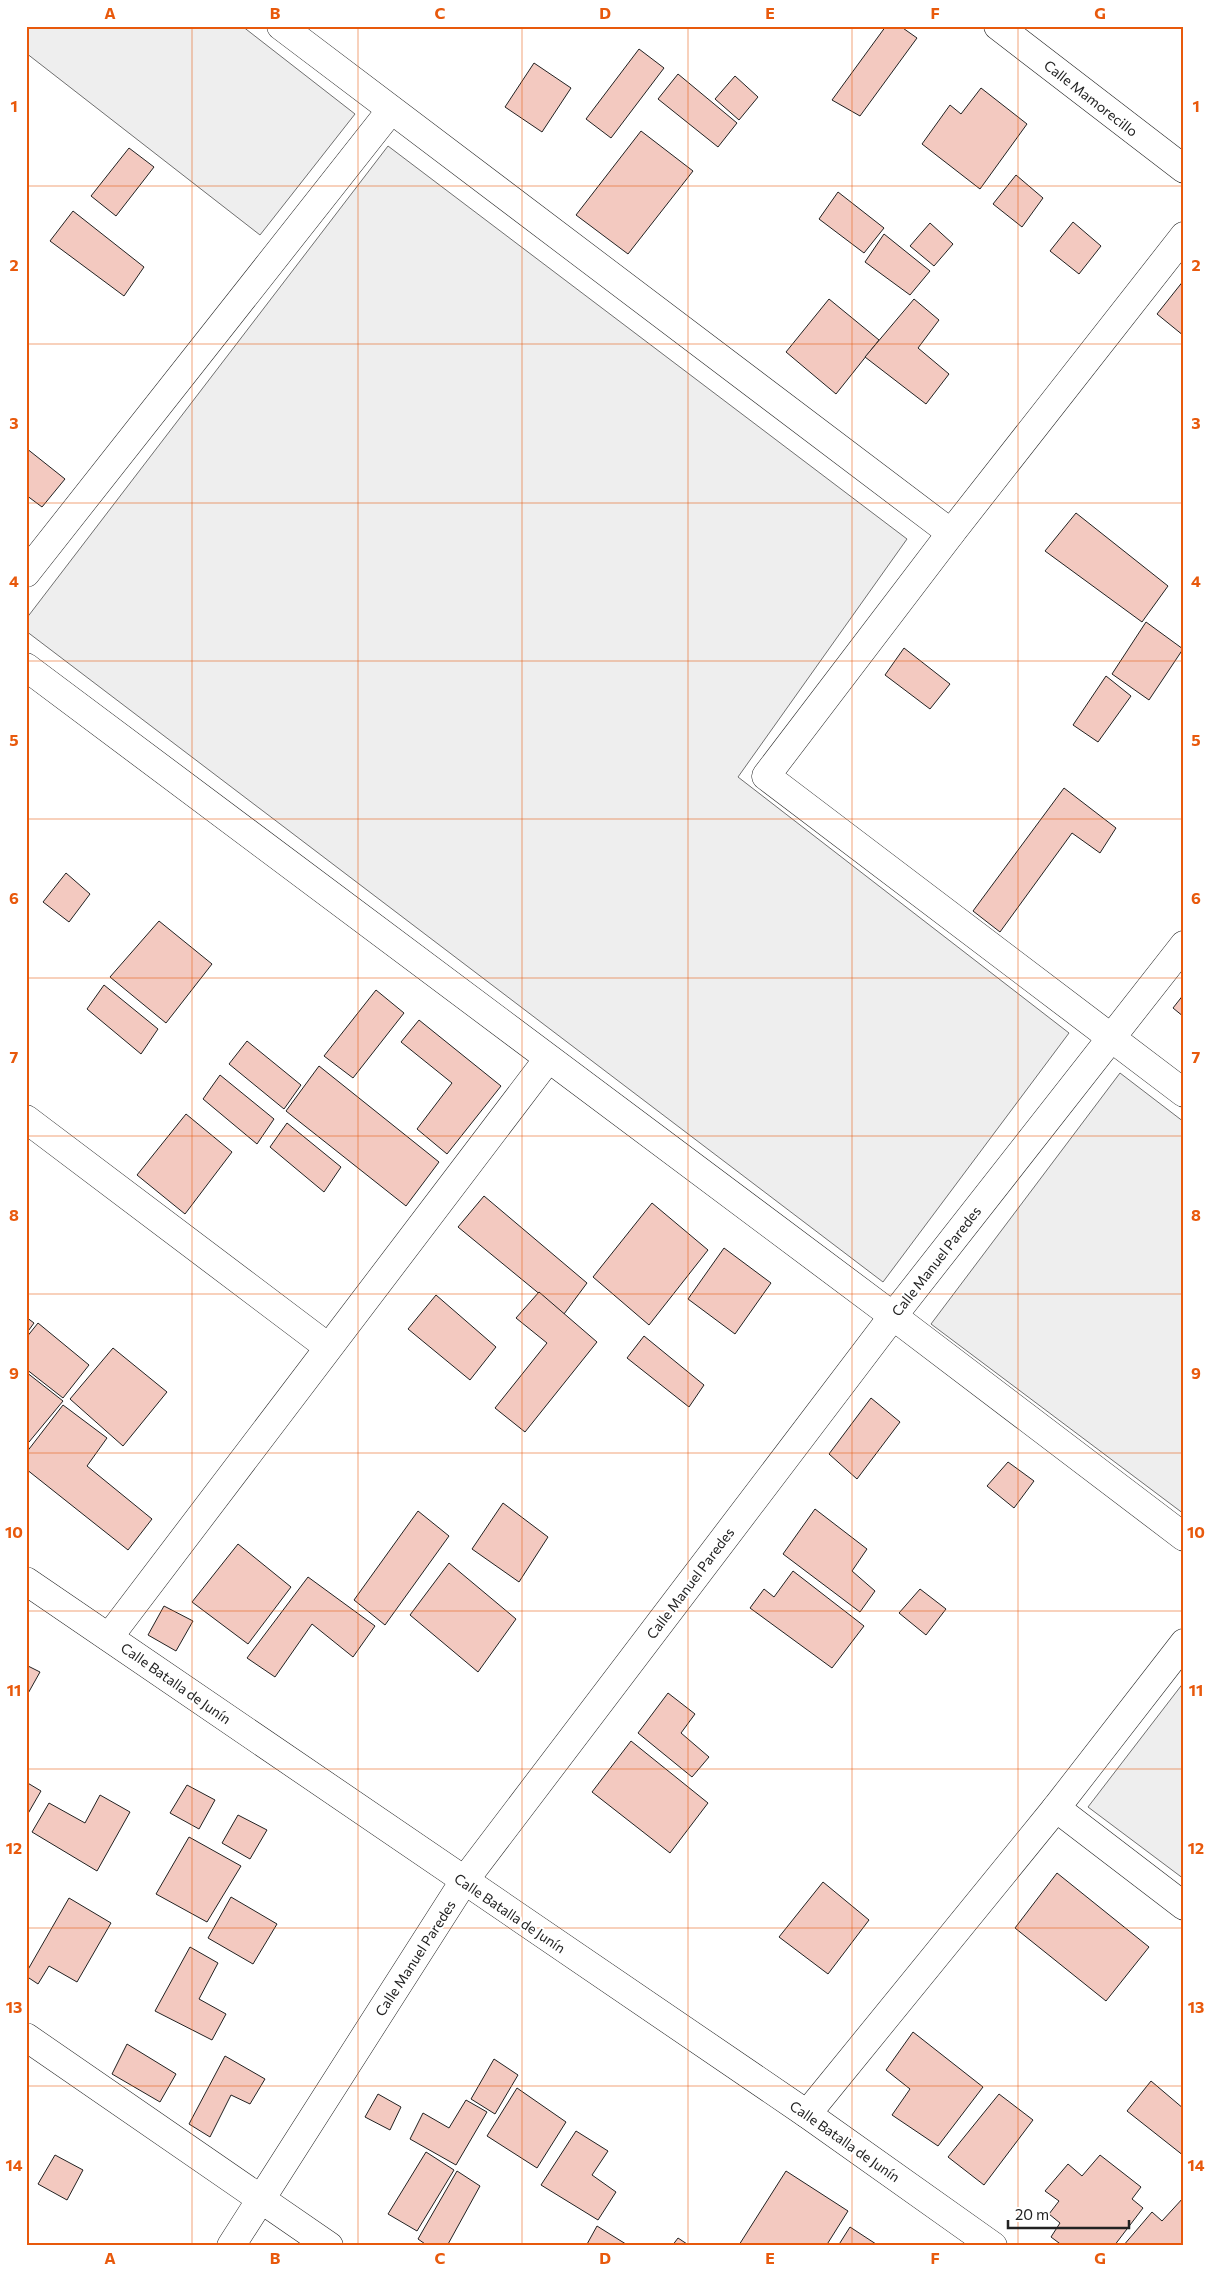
<svg xmlns="http://www.w3.org/2000/svg" width="1210" height="2272" font-family="Commissioner,sans-serif">
<style>
.green{fill:#eee;stroke:#6f6f6f}
.building{fill:#f3c9c0;stroke:#222}
.lines{fill:none;stroke-linecap:round;stroke-linejoin:round}
.minor-casing{stroke:#222;stroke-width:29}
.major-casing{stroke:#222;stroke-width:29}
.minor{stroke:#fff;stroke-width:28}
.major{stroke:#fff;stroke-width:28}
.grid{fill:none;stroke:#e8590c;stroke-width:1;stroke-opacity:0.55}
.labels{text-anchor:middle;dominant-baseline:central;stroke-width:4;stroke-linejoin:round;paint-order:stroke}
.street-label{font-size:14px;fill:#222;stroke:#fff}
.neatline{fill:none;stroke:#e8590c;stroke-width:2}
.grid-label{font-size:16px;text-anchor:middle;font-weight:bold;fill:#e8590c}
</style>
<rect width="100%" height="100%" fill="#fff"/>
<!-- green -->
<g class="green">
<polygon points="26,26 242,26 355,114 260,235 26,53"/>
<polygon points="388,146 907,539 738,777 1069,1033 883,1282 26,631 26,619"/>
<polygon points="1120,1073 1184,1122 1184,1514 931,1324"/>
<polygon points="1184,1682 1184,1879 1088,1807"/>
</g>
<!-- building -->
<g class="building">
<polygon points="886,26 900,26 917,38 860,116 832,100"/>
<polygon points="639,49 664,68 611,138 586,119"/>
<polygon points="534,63 571,88 542,132 505,107"/>
<polygon points="678,74 737,123 718,147 658,99"/>
<polygon points="735,76 758,97 739,120 715,99"/>
<polygon points="981,88 1027,124 980,189 922,144 950,105 961,114"/>
<polygon points="641,131 693,171 628,254 576,215"/>
<polygon points="129,148 154,167 116,216 91,196"/>
<polygon points="1016,175 1043,198 1022,227 993,204"/>
<polygon points="838,192 884,228 864,253 819,219"/>
<polygon points="73,211 144,267 124,296 50,241"/>
<polygon points="1073,222 1101,246 1079,274 1050,251"/>
<polygon points="930,223 953,244 934,266 910,246"/>
<polygon points="884,234 930,271 910,295 865,262"/>
<polygon points="1184,280 1184,336 1157,314"/>
<polygon points="829,299 879,340 836,394 786,352"/>
<polygon points="914,299 939,320 918,348 949,374 926,404 865,357"/>
<polygon points="26,448 65,479 42,507 26,495"/>
<polygon points="1076,513 1168,586 1142,622 1045,551"/>
<polygon points="1146,622 1183,649 1149,700 1112,674"/>
<polygon points="904,648 950,684 930,709 885,675"/>
<polygon points="1106,676 1131,696 1098,742 1073,725"/>
<polygon points="1064,788 1116,828 1100,853 1072,833 1000,932 973,911"/>
<polygon points="66,873 90,894 69,922 43,902"/>
<polygon points="159,921 212,964 166,1023 110,977"/>
<polygon points="104,985 158,1029 141,1054 87,1009"/>
<polygon points="376,990 404,1013 353,1078 324,1056"/>
<polygon points="1184,994 1184,1017 1173,1008"/>
<polygon points="419,1020 501,1086 447,1154 417,1129 452,1083 401,1042"/>
<polygon points="247,1041 301,1085 284,1109 229,1064"/>
<polygon points="319,1066 439,1162 406,1206 286,1111"/>
<polygon points="220,1075 274,1119 257,1144 203,1099"/>
<polygon points="186,1114 232,1152 185,1214 137,1175"/>
<polygon points="287,1123 341,1167 324,1192 270,1147"/>
<polygon points="484,1196 587,1283 564,1314 458,1227"/>
<polygon points="652,1203 708,1250 649,1325 593,1277"/>
<polygon points="724,1248 771,1283 735,1334 688,1299"/>
<polygon points="539,1292 597,1342 525,1432 495,1408 547,1343 516,1318"/>
<polygon points="436,1295 496,1347 470,1380 408,1329"/>
<polygon points="26,1317 34,1323 26,1334"/>
<polygon points="38,1323 89,1365 63,1398 26,1369 26,1338"/>
<polygon points="644,1336 704,1385 689,1407 627,1358"/>
<polygon points="113,1348 167,1392 123,1446 70,1399"/>
<polygon points="26,1372 63,1401 29,1442 26,1440"/>
<polygon points="871,1398 900,1422 857,1479 829,1454"/>
<polygon points="63,1405 107,1438 87,1466 152,1519 128,1550 26,1469 26,1453"/>
<polygon points="1008,1462 1034,1481 1014,1508 987,1486"/>
<polygon points="503,1503 548,1537 519,1582 472,1549"/>
<polygon points="815,1509 867,1549 852,1571 875,1591 860,1612 783,1554"/>
<polygon points="418,1511 449,1536 385,1625 354,1600"/>
<polygon points="238,1544 291,1587 248,1644 192,1602"/>
<polygon points="449,1563 516,1619 478,1672 410,1615"/>
<polygon points="793,1571 864,1626 832,1668 750,1608 764,1589 774,1597"/>
<polygon points="308,1577 375,1626 353,1657 312,1624 275,1677 247,1658"/>
<polygon points="920,1589 946,1609 926,1635 899,1613"/>
<polygon points="164,1606 193,1621 176,1651 148,1635"/>
<polygon points="26,1665 40,1672 26,1697"/>
<polygon points="668,1693 695,1714 681,1733 709,1757 692,1777 638,1733"/>
<polygon points="631,1741 708,1803 670,1853 592,1792"/>
<polygon points="26,1782 41,1791 26,1817"/>
<polygon points="187,1785 215,1800 199,1829 170,1813"/>
<polygon points="100,1795 130,1812 97,1871 32,1832 49,1803 85,1823"/>
<polygon points="238,1815 267,1830 250,1859 222,1843"/>
<polygon points="189,1837 241,1866 207,1922 156,1894"/>
<polygon points="1057,1873 1149,1947 1106,2001 1015,1928"/>
<polygon points="823,1882 869,1920 828,1974 779,1937"/>
<polygon points="231,1897 277,1924 253,1964 208,1938"/>
<polygon points="69,1898 111,1923 77,1982 49,1966 38,1984 26,1976 26,1973"/>
<polygon points="190,1947 218,1963 199,1999 226,2014 212,2040 155,2011"/>
<polygon points="913,2032 983,2087 938,2146 892,2115 910,2089 886,2070"/>
<polygon points="127,2044 176,2074 160,2102 112,2074"/>
<polygon points="225,2056 265,2079 250,2104 231,2095 210,2137 189,2124"/>
<polygon points="494,2059 518,2075 495,2114 471,2099"/>
<polygon points="1151,2081 1184,2109 1184,2156 1127,2111"/>
<polygon points="517,2088 566,2122 537,2168 487,2136"/>
<polygon points="378,2094 401,2107 390,2130 365,2117"/>
<polygon points="999,2094 1033,2120 984,2185 948,2157"/>
<polygon points="466,2100 487,2112 456,2165 410,2139 423,2113 449,2128"/>
<polygon points="576,2131 608,2151 592,2175 616,2192 598,2220 541,2185"/>
<polygon points="426,2152 454,2170 417,2231 388,2214"/>
<polygon points="55,2155 83,2170 67,2200 38,2184"/>
<polygon points="1100,2155 1141,2187 1132,2199 1143,2208 1114,2246 1063,2246 1051,2237 1060,2223 1049,2214 1059,2201 1045,2191 1068,2164 1082,2176"/>
<polygon points="457,2171 480,2186 447,2246 428,2246 418,2239"/>
<polygon points="786,2171 848,2211 826,2246 741,2246 739,2245"/>
<polygon points="1184,2197 1184,2246 1123,2246 1152,2212 1162,2221"/>
<polygon points="597,2226 629,2246 586,2246"/>
<polygon points="850,2227 879,2246 838,2246"/>
<polygon points="678,2238 690,2246 672,2246"/>
</g>
<g class="lines">
<!-- minor casing -->
<g class="minor-casing">
<g id="minor">
<polyline points="281,26 951,533"/>
<polyline points="998,26 1184,169"/>
<polyline points="1184,236 951,533 766,776 1184,1093"/>
<polyline points="26,573 391,110"/>
<polyline points="26,667 893,1316 1184,1537"/>
<polyline points="26,1119 328,1347"/>
<polyline points="109,1637 548,1059"/>
<polyline points="1056,1808 1184,1906"/>
<polyline points="26,2037 329,2246"/>
<polyline points="807,2114 1056,1808 1184,1643"/>
<polyline points="231,2246 464,1881 893,1316 1184,945"/>
</g>
</g>
<!-- major casing -->
<g class="major-casing">
<polyline id="major" points="26,1581 807,2114 993,2246"/>
</g>
<!-- minor -->
<use href="#minor" class="minor"/>
<!-- major -->
<use href="#major" class="major"/>
</g>
<!-- grid -->
<path class="grid" d="M 192,26 L 192,2246M 358,26 L 358,2246M 522,26 L 522,2246M 688,26 L 688,2246M 852,26 L 852,2246M 1018,26 L 1018,2246M 26,186 L 1184,186M 26,344 L 1184,344M 26,503 L 1184,503M 26,661 L 1184,661M 26,819 L 1184,819M 26,978 L 1184,978M 26,1136 L 1184,1136M 26,1294 L 1184,1294M 26,1453 L 1184,1453M 26,1611 L 1184,1611M 26,1769 L 1184,1769M 26,1928 L 1184,1928M 26,2086 L 1184,2086"/>
<g class="labels">
<!-- street labels -->
<g class="street-label">
<text transform="translate(1091 98) rotate(38)">Calle Mamorecillo</text>
<text transform="translate(936 1261) rotate(-52)">Calle Manuel Paredes</text>
<text transform="translate(690 1583) rotate(-53)">Calle Manuel Paredes</text>
<text transform="translate(176 1683) rotate(35)">Calle Batalla de Junín</text>
<text transform="translate(510 1913) rotate(34)">Calle Batalla de Junín</text>
<text transform="translate(415 1958) rotate(-57)">Calle Manuel Paredes</text>
<text transform="translate(845 2141) rotate(35)">Calle Batalla de Junín</text>
</g>
</g>
<!-- border -->
<rect width="1210" height="2272" fill="none" stroke="#ffffff" stroke-width="55"/>
<!-- scale -->
<path d="M1008 2220v8h121v-8" fill="none" stroke="#222222" stroke-width="2.5"/>
<text x="1015" y="2220" font-size="15" fill="#222222" stroke="#ffffff" stroke-width="4" paint-order="stroke">20 m</text>
<rect x="28" y="28" width="1154" height="2216" class="neatline"/>
<g class="grid-label">
<text x="110" y="19">A</text>
<text x="275" y="19">B</text>
<text x="440" y="19">C</text>
<text x="605" y="19">D</text>
<text x="770" y="19">E</text>
<text x="935" y="19">F</text>
<text x="1100" y="19">G</text>
<text x="14" y="112">1</text>
<text x="1196" y="112">1</text>
<text x="14" y="271">2</text>
<text x="1196" y="271">2</text>
<text x="14" y="429">3</text>
<text x="1196" y="429">3</text>
<text x="14" y="587">4</text>
<text x="1196" y="587">4</text>
<text x="14" y="746">5</text>
<text x="1196" y="746">5</text>
<text x="14" y="904">6</text>
<text x="1196" y="904">6</text>
<text x="14" y="1063">7</text>
<text x="1196" y="1063">7</text>
<text x="14" y="1221">8</text>
<text x="1196" y="1221">8</text>
<text x="14" y="1379">9</text>
<text x="1196" y="1379">9</text>
<text x="14" y="1538">10</text>
<text x="1196" y="1538">10</text>
<text x="14" y="1696">11</text>
<text x="1196" y="1696">11</text>
<text x="14" y="1854">12</text>
<text x="1196" y="1854">12</text>
<text x="14" y="2013">13</text>
<text x="1196" y="2013">13</text>
<text x="14" y="2171">14</text>
<text x="1196" y="2171">14</text>
<text x="110" y="2264">A</text>
<text x="275" y="2264">B</text>
<text x="440" y="2264">C</text>
<text x="605" y="2264">D</text>
<text x="770" y="2264">E</text>
<text x="935" y="2264">F</text>
<text x="1100" y="2264">G</text>
</g>
</svg>
